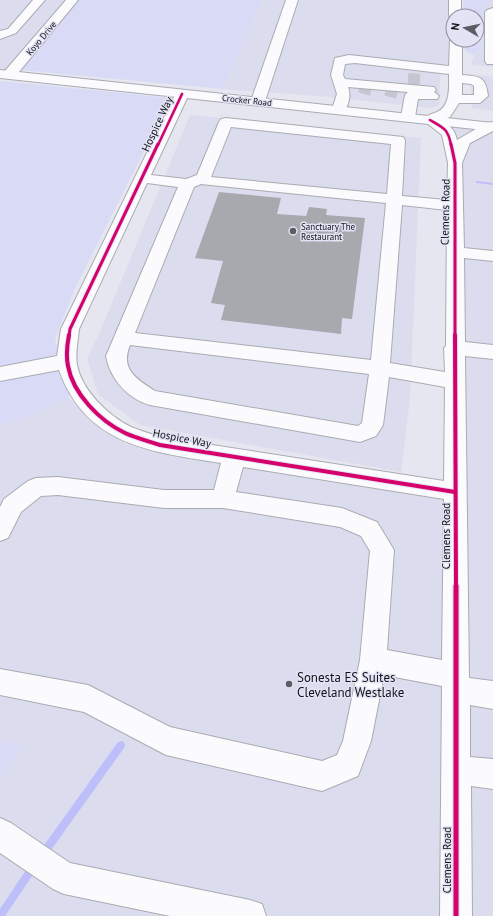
<svg xmlns="http://www.w3.org/2000/svg" width="493" height="916" font-family="'PT Sans',sans-serif">
<style>
.built{fill:#dbdcee}
.green{fill:#d9daf5}
.lines{fill:none;stroke-linecap:round;stroke-linejoin:round}
.stream{fill:#bdbefa;fill-rule:evenodd}
.building{fill:#a8a8af}
.minor-tunnel{stroke:#c6c6d0;stroke-width:12;stroke-dasharray:12 6;stroke-linecap:butt}
.minor-casing{stroke:#aaabb2;stroke-width:2}
.major-casing{stroke:#aaabb2;stroke-width:2}
.minor{fill:#fbfbfd;fill-rule:evenodd}
.major{fill:#fbfbfd;fill-rule:evenodd}
.cycleway-far3-casing{stroke:#e2e3f4;stroke-width:4}
.cycleway-far2-casing{stroke:#e2e3f4;stroke-width:5}
.cycleway-far1-casing{stroke:#e2e3f4;stroke-width:6}
.cycleway-casing{stroke:#e2e3f4;stroke-width:8}
.cycleway-far3{stroke:#d6006c;stroke-width:2.5}
.cycleway-far2{stroke:#d6006c;stroke-width:3}
.cycleway-far1{stroke:#d6006c;stroke-width:4}
.cycleway{stroke:#d6006c;stroke-width:5}
.poi-dot{fill:#5c5c64;stroke:#e2e3f4;stroke-width:1.5}
.labels{text-anchor:middle;dominant-baseline:central;stroke-width:3;stroke-linejoin:round;paint-order:stroke}
.far-street-label{font-size:9px;fill:#121218;stroke:#e2e3f4}
.far-poi-label{font-size:9px;fill:#121218;stroke:#e2e3f4;text-anchor:start}
.street-label{font-size:11px;fill:#121218;stroke:#e2e3f4}
.near-poi-label{font-size:13px;fill:#121218;stroke:#e2e3f4;text-anchor:start}
</style>
<rect width="100%" height="100%" fill="#e6e6f0"/>
<!-- built -->
<g class="built">
<polygon points="0,0 67,0 9,70 0,69"/>
<polygon points="262,0 451,0 451,64 441,64 439,106 428,108 330,97 223,89"/>
<polygon points="493,2 493,67 471,65 474,55 481,50 484,3"/>
<polygon points="470,74 493,77 493,111 472,108"/>
<polygon points="190,115 421,138 410,399 401,472 140,425 98,394 87,359 102,327"/>
<polygon points="448,124 493,129 493,916 0,916 0,777 25,746 0,741 0,427 69,398 95,422 126,444 169,455 444,500"/>
</g>
<!-- green -->
<g class="green">
<polygon points="79,0 262,0 223,89 21,70"/>
<polygon points="463,0 493,0 493,2 484,3 481,50 474,55 465,51 464,40 477,40 477,16 464,16"/>
<polygon points="0,81 171,98 75,288 55,339 69,398 0,427"/>
<polygon points="0,741 26,746 0,777"/>
</g>
<g class="lines">
<!-- stream -->
<g class="stream">
<polygon points="476,181 493,183 493,185 477,183 476,183"/>
<polygon points="121,741 124,742 125,745 124,748 46,857 43,858 40,857 39,854 40,851 118,742"/>
<polygon points="33,863 36,864 37,867 36,870 5,916 0,916 0,909 30,864"/>
</g>
</g>
<!-- building -->
<polygon class="building" points="219,192 281,198 277,214 306,216 309,207 327,209 326,215 365,218 352,319 342,318 341,334 221,320 225,305 211,303 223,261 195,258"/>
<g class="lines">
<!-- minor-tunnel -->
<g class="minor-tunnel">
<polyline points="408,79 423,80"/>
<polyline points="364,94 366,87"/>
<polyline points="390,97 392,90"/>
</g>
<!-- minor casing -->
<g class="minor-casing">
<g id="minor">
<polygon points="33,0 45,0 16,33 0,39 0,31 8,29"/>
<polygon points="66,0 78,0 14,78 4,78 3,75 4,72"/>
<polygon points="286,0 298,0 265,101 263,104 253,104 251,101"/>
<polygon points="449,0 461,0 461,16 453,16 453,19 451,18 449,16"/>
<polygon points="493,8 493,64 487,64 485,61 485,12 487,10"/>
<path d="M 452,37 L 453,37 L 453,40 L 462,40 L 462,75 C 480,76 486,77 488,96 L 480,103 L 459,103 L 450,117 L 441,120 C 450,125 455,130 457,140 L 486,123 L 493,122 L 493,131 L 470,143 L 462,163 L 464,248 L 493,251 L 493,261 L 464,258 L 465,342 L 493,345 L 493,359 L 465,356 L 469,678 L 493,681 L 493,709 L 470,705 L 470,757 L 493,759 L 493,789 L 471,786 L 472,916 L 440,916 L 442,686 L 384,675 L 371,741 L 358,776 L 322,791 L 166,755 L 84,712 L 0,695 L 0,669 L 88,685 L 170,727 L 322,761 L 337,755 L 343,741 L 360,660 L 370,551 L 361,536 L 340,527 L 223,508 L 164,508 L 58,495 L 41,496 L 21,512 L 8,538 L 0,541 L 0,507 L 4,499 L 28,481 L 36,478 L 58,477 L 164,490 L 214,490 L 221,463 C 152,452 86,446 59,370 L 0,381 L 0,367 L 57,356 L 61,329 L 177,91 L 187,91 L 189,94 L 151,175 L 186,179 L 197,175 L 219,122 L 221,119 L 226,118 L 403,137 L 405,140 L 402,196 L 447,200 L 448,163 L 442,135 L 423,120 C 426,115 432,114 437,112 C 451,106 449,86 449,74 L 355,63 L 345,64 L 343,75 L 345,79 L 434,87 L 436,90 L 434,92 L 439,96 L 437,99 L 418,99 L 415,117 L 413,120 L 408,121 L 403,120 L 401,117 L 405,95 L 408,92 L 348,87 C 351,95 349,104 344,112 L 334,112 L 332,109 L 337,94 L 331,75 L 335,58 L 349,55 L 449,66 L 450,40 ZM 462,83 L 471,84 L 474,86 L 474,95 L 462,95 ZM 231,127 L 391,144 L 387,194 L 211,177 ZM 147,183 L 178,187 L 106,356 C 110,379 128,399 150,405 L 360,442 L 376,436 L 383,425 L 389,377 L 445,387 L 444,481 L 161,437 C 151,434 141,431 131,427 C 109,416 82,391 77,365 C 75,354 78,341 79,329 ZM 201,184 L 386,203 L 371,360 L 135,333 L 194,187 ZM 402,205 L 447,210 L 446,346 L 444,348 L 445,372 L 390,363 ZM 130,345 L 369,374 L 362,423 L 358,426 L 155,391 C 136,379 120,369 130,345 ZM 243,467 L 444,499 L 442,660 L 387,650 L 394,550 L 377,522 L 342,508 L 236,492 Z"/>
<polygon points="0,818 11,823 70,863 250,900 262,904 266,916 170,916 64,894 53,889 0,853"/>
</g>
</g>
<!-- major casing -->
<g class="major-casing">
<polygon id="major" points="0,70 493,123 493,131 0,78"/>
</g>
<!-- minor -->
<use href="#minor" class="minor"/>
<!-- major -->
<use href="#major" class="major"/>
<!-- cycleway-far3 casing -->
<g class="cycleway-far3-casing">
<g id="cycleway-far3">
<path d="M 430,120 C 444,128 448,129 451,145"/>
<polyline points="158,145 182,94"/>
</g>
</g>
<!-- cycleway-far2 casing -->
<g class="cycleway-far2-casing">
<g id="cycleway-far2">
<polyline points="451,144 455,163 455,336"/>
<polyline points="69,336 70,329 158,144"/>
</g>
</g>
<!-- cycleway-far1 casing -->
<g class="cycleway-far1-casing">
<g id="cycleway-far1">
<path d="M 69,335 C 67,345 66,356 68,366 C 73,394 100,421 125,433 C 136,438 148,441 160,445 L 455,492"/>
<polyline points="455,335 456,587"/>
</g>
</g>
<!-- cycleway casing -->
<g class="cycleway-casing">
<polyline id="cycleway" points="456,586 456,916"/>
</g>
<!-- cycleway-far3 -->
<use href="#cycleway-far3" class="cycleway-far3"/>
<!-- cycleway-far2 -->
<use href="#cycleway-far2" class="cycleway-far2"/>
<!-- cycleway-far1 -->
<use href="#cycleway-far1" class="cycleway-far1"/>
<!-- cycleway -->
<use href="#cycleway" class="cycleway"/>
</g>
<!-- markers -->
<g class="poi-dot">
<circle cx="293" cy="231" r="4"/>
<circle cx="289" cy="684" r="4"/>
</g>
<g class="labels">
<!-- far-street labels -->
<g class="far-street-label">
<text transform="translate(41 38) rotate(-50)">Koyo Drive</text>
<text transform="translate(247 100) rotate(6)">Crocker Road</text>
</g>
<!-- far-poi labels -->
<g class="far-poi-label">
<text x="301" y="226">Sanctuary The<tspan x="301" dy="10">Restaurant</tspan></text>
</g>
<!-- street labels -->
<g class="street-label">
<text transform="translate(157 124) rotate(-65)">Hospice Way</text>
<text transform="translate(445 212) rotate(-89)">Clemens Road</text>
<text transform="translate(182 438) rotate(11)">Hospice Way</text>
<text transform="translate(446 536) rotate(-90)">Clemens Road</text>
<text transform="translate(447 860) rotate(-90)">Clemens Road</text>
</g>
<!-- near-poi labels -->
<g class="near-poi-label">
<text x="297" y="677">Sonesta ES Suites<tspan x="297" dy="15">Cleveland Westlake</tspan></text>
</g>
</g>
<!-- north arrow -->
<g transform="translate(465 28) rotate(279)"><circle r="19" fill="#e2e3f4" stroke="#8f8f9c"/>
<path d="M0-3L7 15L0 10L-7 15Z" fill="#5c5c64"/>
<text y="-6" font-size="11" font-weight="bold" text-anchor="middle" fill="#121218">N</text>
</g>
</svg>
